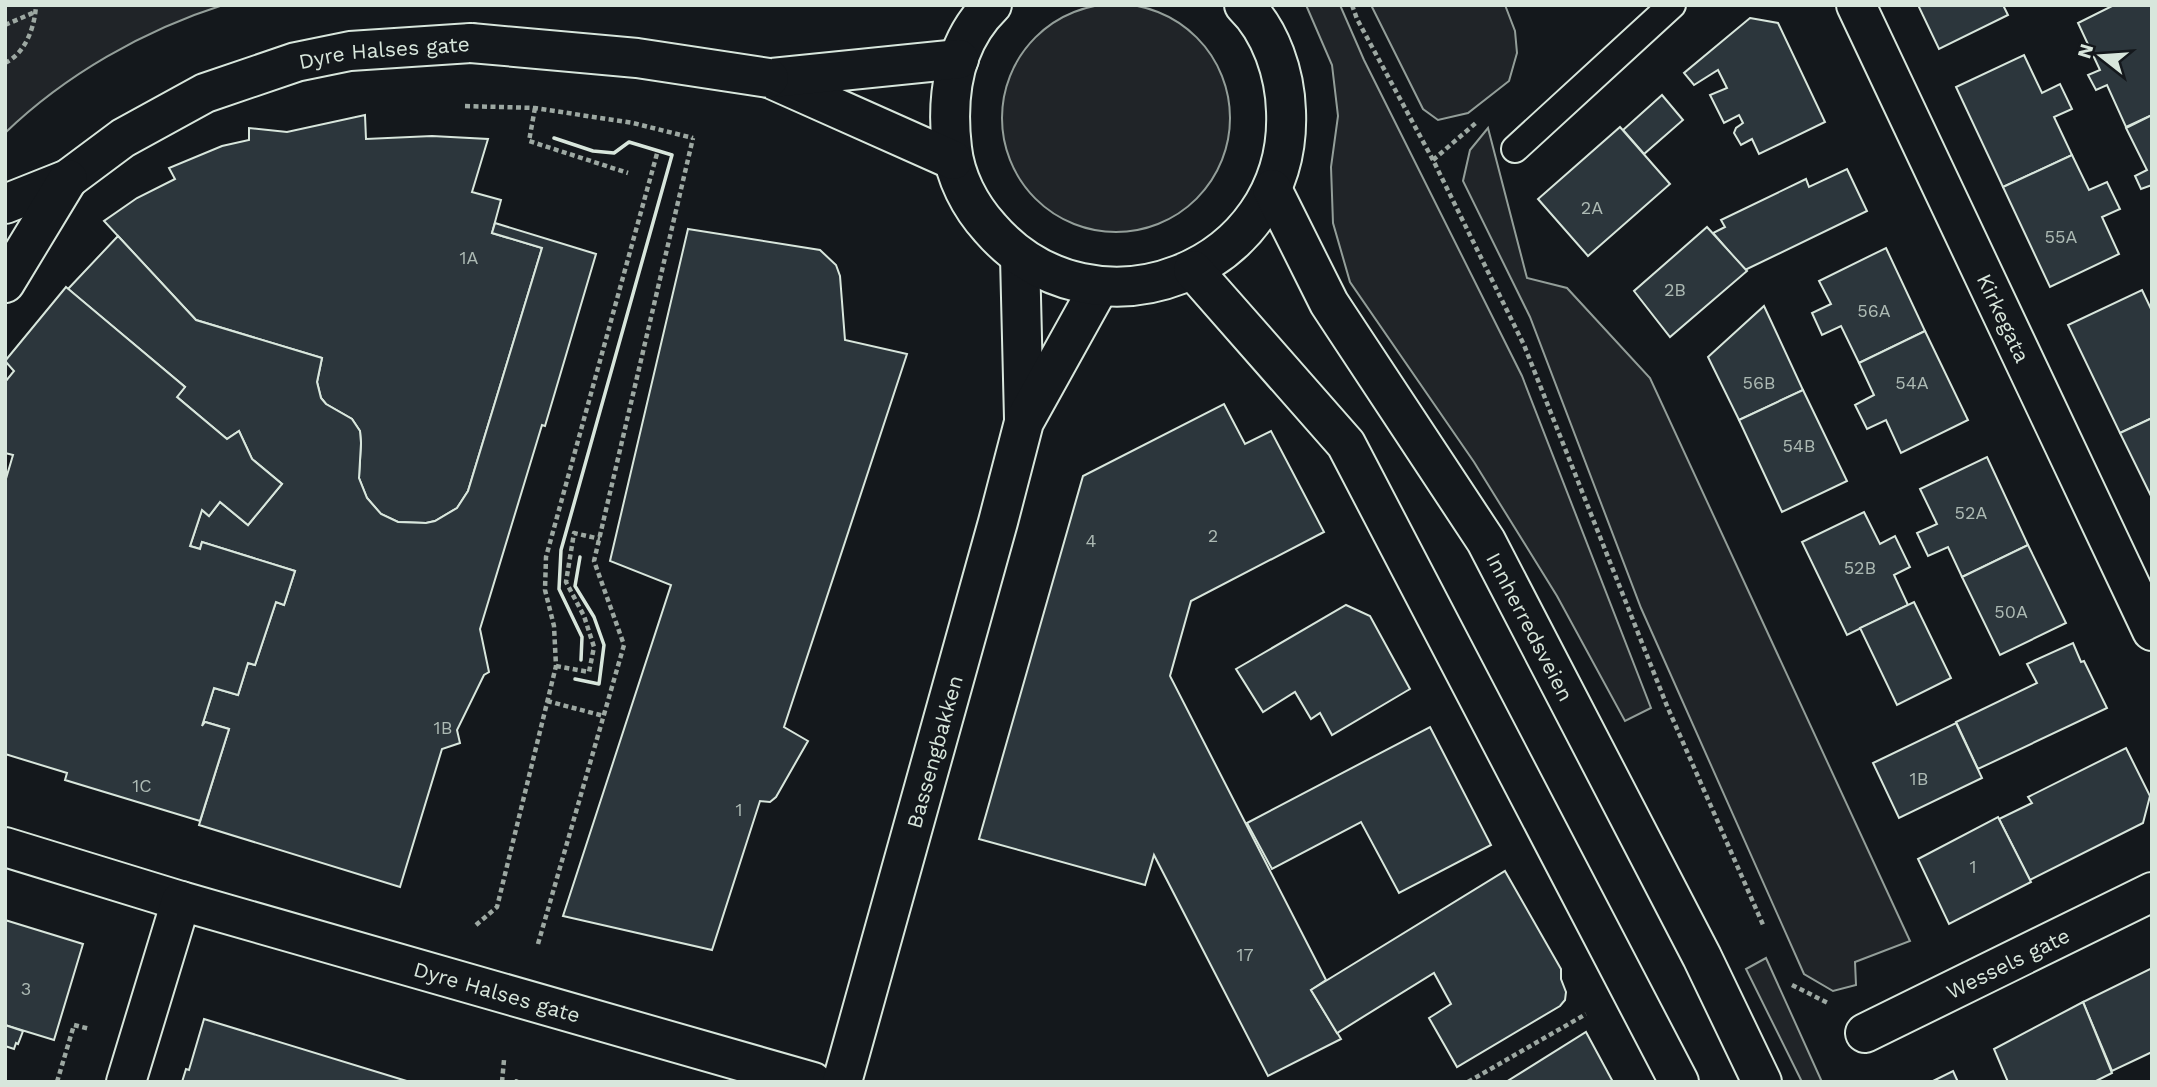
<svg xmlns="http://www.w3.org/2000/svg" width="2157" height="1087" font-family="'Work Sans',sans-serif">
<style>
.green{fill:#202428;stroke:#939e99;stroke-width:2}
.building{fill:#2c363c;stroke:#d8e6dc;stroke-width:2}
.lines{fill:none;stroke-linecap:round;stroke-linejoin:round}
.lane-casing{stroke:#d8e6dc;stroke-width:30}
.street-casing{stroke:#d8e6dc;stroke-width:42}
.secondary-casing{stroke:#d8e6dc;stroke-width:42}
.path{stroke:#9da8a2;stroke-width:4.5;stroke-dasharray:5 3.5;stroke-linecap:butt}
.lane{stroke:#14181c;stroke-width:26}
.street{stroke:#14181c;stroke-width:38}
.secondary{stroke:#14181c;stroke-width:38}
.secondary-bridge-casing{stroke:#d8e6dc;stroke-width:42;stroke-linecap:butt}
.path-bridge{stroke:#9da8a2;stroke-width:4.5;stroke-dasharray:5 3.5;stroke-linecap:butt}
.secondary-bridge{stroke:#14181c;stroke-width:38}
.wall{stroke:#d8e6dc;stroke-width:3.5}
.labels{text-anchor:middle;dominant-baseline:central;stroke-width:5;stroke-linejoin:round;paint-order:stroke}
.number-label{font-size:18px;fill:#adbab4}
.street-label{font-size:21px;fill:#d8e6dc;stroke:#14181c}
</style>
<rect width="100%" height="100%" fill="#14181c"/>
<!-- green -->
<g class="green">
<circle cx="1116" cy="118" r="114"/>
<path d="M 5,5 L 223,5 C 144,30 65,75 5,133 Z"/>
<polygon points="1306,5 1340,5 1364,60 1522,376 1651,708 1625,721 1557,596 1474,462 1350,282 1333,223 1331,167 1338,116 1332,65"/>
<polygon points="1371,5 1505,5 1515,31 1517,53 1509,81 1468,113 1438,120 1423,109"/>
<polygon points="1488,128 1527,278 1567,288 1650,378 1910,941 1855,962 1856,985 1833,991 1804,974 1641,608 1530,317 1463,181 1470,150"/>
<polygon points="1766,958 1822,1082 1802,1082 1746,969"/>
</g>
<!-- building -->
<g class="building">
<polygon points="1918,5 2003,5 2008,15 1939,49"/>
<polygon points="2114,5 2152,5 2152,115 2126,127 2107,85 2096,90 2088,75 2100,70 2078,23"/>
<polygon points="1750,18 1778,23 1825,122 1759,154 1752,139 1741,145 1734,133 1736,128 1743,123 1739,115 1724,123 1710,95 1727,88 1718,70 1694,85 1684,73"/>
<polygon points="2024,55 2042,93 2060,84 2072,109 2054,117 2072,155 2003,187 1956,87"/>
<polygon points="1662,95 1683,120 1644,154 1623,130"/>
<polygon points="365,115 366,139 432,136 488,139 472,192 501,200 492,233 542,248 468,491 457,508 435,521 426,523 398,522 381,514 367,498 359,478 361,443 360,431 352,419 326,404 321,398 317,382 322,358 196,320 104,221 137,198 175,179 169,168 222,146 249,140 249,128 287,132"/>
<polygon points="2152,115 2152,185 2141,189 2135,176 2147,170 2126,128"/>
<polygon points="1620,127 1670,184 1588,256 1538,199"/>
<polygon points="2072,155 2089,190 2107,182 2120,209 2102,217 2119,254 2050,287 2003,187"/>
<polygon points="1847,169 1867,211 1745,270 1713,233 1725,227 1721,220 1806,179 1809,187"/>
<polygon points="495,223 596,254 545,426 542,425 480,629 489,672 484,675 457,730 460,743 442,749 400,887 199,825 229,729 205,722 202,726 214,688 238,695 248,663 255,665 276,602 284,605 295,571 202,542 200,549 190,546 202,510 209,516 220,502 248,525 282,484 252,459 239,431 227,439 177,397 185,387 68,289 118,236 196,320 322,358 317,382 321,398 326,404 352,419 360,431 361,443 359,478 367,498 381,514 398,522 426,523 435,521 457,508 468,491 542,248 492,233"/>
<polygon points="1707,227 1747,271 1670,337 1634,291"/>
<polygon points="688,229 820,250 836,265 840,276 845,340 907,354 784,727 808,741 776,797 770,802 760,801 712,950 563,916 671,585 610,561"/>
<polygon points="1886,248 1925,331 1859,363 1841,326 1822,335 1812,313 1831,304 1819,281"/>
<polygon points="66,287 185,387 177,397 227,439 239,431 252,459 282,484 248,525 220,502 209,516 202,510 190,546 200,549 202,542 295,571 284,605 276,602 255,665 248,663 238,695 214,688 202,726 205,722 229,729 200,821 65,780 67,773 5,754 5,482 13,455 5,453 5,382 14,371 5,361"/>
<polygon points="2142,290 2152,311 2152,418 2120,433 2068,325"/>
<polygon points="1764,306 1803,390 1739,420 1708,357"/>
<polygon points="1925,331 1968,420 1901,453 1886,420 1867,429 1855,405 1874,395 1859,363"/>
<polygon points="1803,390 1847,481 1782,512 1739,420"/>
<polygon points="1224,404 1245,444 1271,431 1324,532 1191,601 1170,676 1326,980 1311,990 1341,1039 1268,1076 1154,855 1145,885 979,839 1083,476"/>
<polygon points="2152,418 2152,498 2120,433"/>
<polygon points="1987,457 2028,545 1962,577 1948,547 1928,556 1917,533 1937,524 1920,489"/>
<polygon points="1864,512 1880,544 1895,536 1910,567 1894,575 1908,605 1847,635 1802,542"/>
<polygon points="2028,545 2066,623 2000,655 1962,577"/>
<polygon points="1914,602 1951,678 1897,705 1860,628"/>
<polygon points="1346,605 1370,616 1410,689 1332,735 1320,713 1311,719 1295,692 1263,712 1236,669"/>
<polygon points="2073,643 2081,662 2084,661 2107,708 1978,769 1956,722 2037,683 2027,664"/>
<polygon points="1956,723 1982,778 1899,818 1873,763"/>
<polygon points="1430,727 1491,845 1399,893 1361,822 1272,869 1247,823"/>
<polygon points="2126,748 2150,796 2143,823 2030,880 1999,819 2032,803 2028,797"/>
<polygon points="1998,817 2031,882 1949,924 1918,859"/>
<polygon points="1505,871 1561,969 1561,979 1566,992 1565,1000 1560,1006 1457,1067 1429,1018 1451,1004 1434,973 1337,1033 1311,990"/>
<polygon points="5,920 83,944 54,1040 5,1025"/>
<polygon points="2152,968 2152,1052 2112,1071 2083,1002"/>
<polygon points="2083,1002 2112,1073 2094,1082 2008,1082 1994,1049"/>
<polygon points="204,1019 410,1082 182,1082 186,1069 189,1070"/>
<polygon points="5,1025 23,1031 18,1044 16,1043 14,1049 5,1046"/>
<polygon points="1586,1032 1613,1082 1506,1082"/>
<polygon points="1953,1071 1958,1082 1931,1082"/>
</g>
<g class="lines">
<!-- lane casing -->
<g class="lane-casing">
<polyline id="lane" points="1515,149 1672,5"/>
</g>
<!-- street casing -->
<g class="street-casing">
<g id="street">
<path id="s1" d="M 1856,5 L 2152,631"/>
<polyline points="1020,257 1024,419"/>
<polyline points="5,847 181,901"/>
<path id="s2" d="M 1865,1033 L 2152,892"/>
<path id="s3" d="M 126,1082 L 181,901 L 813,1082"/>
<path id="s4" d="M 842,1082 L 998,522 L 1024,422 L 1099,287"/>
</g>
</g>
<!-- secondary casing -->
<g class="secondary-casing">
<g id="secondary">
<path d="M 992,5 C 953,43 946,97 952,148 C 955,177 970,206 990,228 C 1094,348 1293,271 1286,111 C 1285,74 1271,31 1244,5"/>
<polyline points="769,78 953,160"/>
<polyline points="772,78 959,59"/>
<path id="s5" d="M 1272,189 L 1329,303 L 1486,541 L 1702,957 L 1762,1082"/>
<path id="s6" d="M 5,204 L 68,179 L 123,138 L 205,93 L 296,62 L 350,51 L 471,43"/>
<polyline points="1193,270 1346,444 1679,1082"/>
<polyline points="5,283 68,179"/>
</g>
</g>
<!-- path -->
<g class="path">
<polyline points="1352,5 1357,19 1433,160 1524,345 1667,706 1764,927"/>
<polyline points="5,25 35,12"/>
<path d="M 5,63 C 26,53 35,26 36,5"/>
<polyline points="535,108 529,141 628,173"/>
<polyline points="1433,160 1477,122"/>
<polyline points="556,666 589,672 594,647 584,616 566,582 574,533 600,539"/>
<polyline points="547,701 604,716"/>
<polyline points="476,925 497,907 556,666 554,626 545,590 546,557 658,150"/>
<polyline points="538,944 624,645 594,561 693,138"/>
<polyline points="1792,985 1828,1003"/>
<polyline points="57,1082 74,1025 90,1029"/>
<polyline points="502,1082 504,1060"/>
<polyline points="1468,1082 1586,1014"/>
</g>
<!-- lane -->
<use href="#lane" class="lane"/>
<!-- street -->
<use href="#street" class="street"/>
<!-- secondary -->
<use href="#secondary" class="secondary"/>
<!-- secondary-bridge casing -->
<g class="secondary-bridge-casing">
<polyline id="secondary-bridge" points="471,43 637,58 769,78"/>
</g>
<!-- path-bridge -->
<polyline class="path-bridge" points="465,106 535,108 633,123 693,138"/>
<!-- secondary-bridge -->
<use href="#secondary-bridge" class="secondary-bridge"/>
<!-- wall -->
<g class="wall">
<polyline points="554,138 593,151 614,153 629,142 672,155 561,550 559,589 582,637 581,660"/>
<polyline points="575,679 599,684 604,645 594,617 575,586 580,557"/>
<polyline points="516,1081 519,1082"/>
</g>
</g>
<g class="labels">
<!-- number labels -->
<g class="number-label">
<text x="1592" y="207">2A</text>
<text x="2061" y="236">55A</text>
<text x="469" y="257">1A</text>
<text x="1675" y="289">2B</text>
<text x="1874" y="310">56A</text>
<text x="1759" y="382">56B</text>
<text x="1912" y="382">54A</text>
<text x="1799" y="445">54B</text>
<text x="1971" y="512">52A</text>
<text x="1213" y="535">2</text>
<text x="1091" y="540">4</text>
<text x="1860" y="567">52B</text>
<text x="2011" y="611">50A</text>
<text x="443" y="727">1B</text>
<text x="1919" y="778">1B</text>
<text x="142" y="785">1C</text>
<text x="739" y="809">1</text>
<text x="1973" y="866">1</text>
<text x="1245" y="954">17</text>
<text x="26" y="988">3</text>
</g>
<!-- street labels -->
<g class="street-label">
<text stroke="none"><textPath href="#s6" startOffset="415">Dyre Halses gate</textPath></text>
<text stroke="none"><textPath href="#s1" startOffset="346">Kirkegata</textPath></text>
<text stroke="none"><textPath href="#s5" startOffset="509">Innherredsveien</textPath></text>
<text stroke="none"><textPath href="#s4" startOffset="343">Bassengbakken</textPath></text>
<text stroke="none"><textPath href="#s2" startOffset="159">Wessels gate</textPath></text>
<text stroke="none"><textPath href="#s3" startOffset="518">Dyre Halses gate</textPath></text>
</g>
</g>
<!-- border -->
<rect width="2157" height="1087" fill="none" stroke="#d8e6dc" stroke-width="14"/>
<!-- north arrow -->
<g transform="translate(2101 56) rotate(287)" stroke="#14181c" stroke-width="5" paint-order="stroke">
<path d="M0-5L12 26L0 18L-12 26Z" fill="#d8e6dc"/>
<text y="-10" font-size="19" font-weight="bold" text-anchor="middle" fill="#d8e6dc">N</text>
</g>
</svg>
